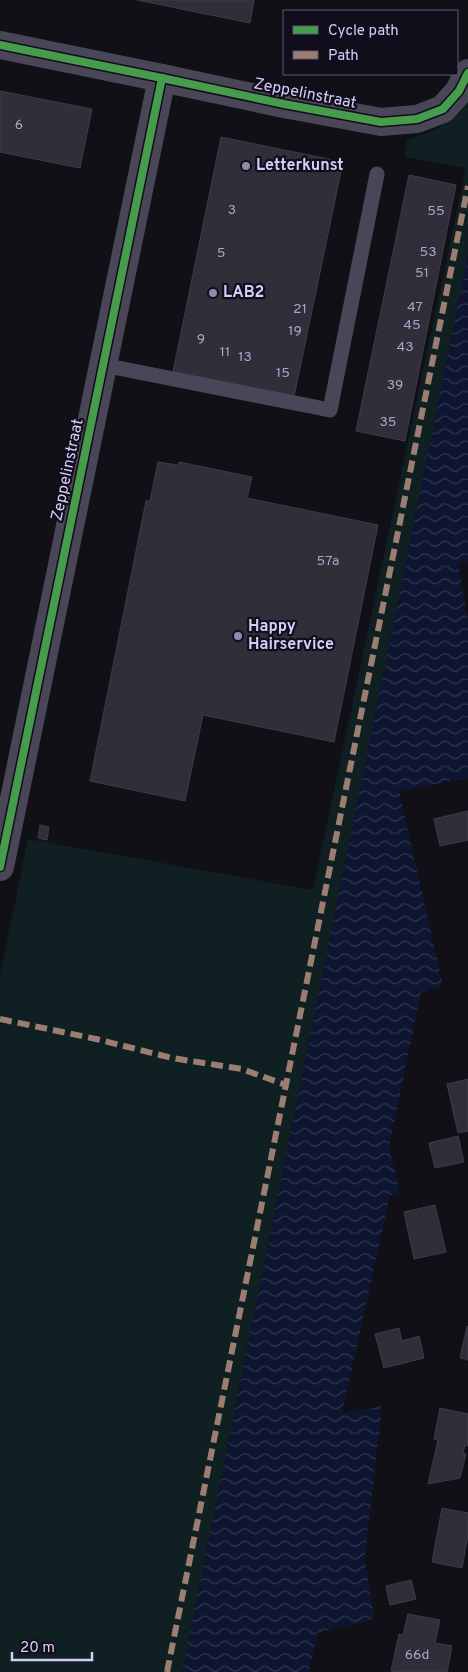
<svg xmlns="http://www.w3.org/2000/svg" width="468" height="1672" font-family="Overpass,sans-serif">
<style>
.green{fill:#102022}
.water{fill:url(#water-waves)}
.building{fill:#302e39;stroke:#403a4a}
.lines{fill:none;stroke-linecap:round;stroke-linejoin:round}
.lane{stroke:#484657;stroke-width:15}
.street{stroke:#484657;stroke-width:28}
.quiet{stroke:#9b7d72;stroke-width:6;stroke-dasharray:12 6;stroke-linecap:butt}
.cycleway-casing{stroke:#110d1a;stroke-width:11}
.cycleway{stroke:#469c4c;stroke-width:8}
.poi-dot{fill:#918aab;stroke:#110d1a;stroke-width:2}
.labels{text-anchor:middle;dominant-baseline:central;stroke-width:4.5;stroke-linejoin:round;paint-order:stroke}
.number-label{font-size:14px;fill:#aca4ca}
.street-label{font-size:16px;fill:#d6ccfa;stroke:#110d1a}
.poi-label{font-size:16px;font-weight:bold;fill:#d6ccfa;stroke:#110d1a;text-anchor:start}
</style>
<defs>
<pattern id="water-waves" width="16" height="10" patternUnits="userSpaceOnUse" patternTransform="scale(1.25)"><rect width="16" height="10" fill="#0d1530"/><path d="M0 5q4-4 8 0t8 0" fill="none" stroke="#30364f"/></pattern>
</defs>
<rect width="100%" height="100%" fill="#121017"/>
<!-- green -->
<polygon class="green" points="468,101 468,255 182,1672 0,1672 0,976 28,839 313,890 466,168 405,157 407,140 433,131 456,116"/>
<!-- water -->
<polygon class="water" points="468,255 468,561 458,564 468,620 468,778 399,791 443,986 421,992 389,1147 400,1194 390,1195 342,1413 382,1406 365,1557 374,1619 317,1633 309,1672 182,1672"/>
<!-- building -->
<g class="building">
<polygon points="137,0 254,0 250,23"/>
<polygon points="0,91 92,109 80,168 0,152"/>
<polygon points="221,137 343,162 294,397 173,372"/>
<polygon points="409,175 456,185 405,441 356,431"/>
<polygon points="158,462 178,465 179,462 252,477 247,498 378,525 334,742 203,715 185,801 90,781 146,501 150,501"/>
<polygon points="468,811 468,840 440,846 434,819"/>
<polygon points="40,825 49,827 47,840 38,838"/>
<polygon points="468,1079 468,1131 458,1133 447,1084"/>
<polygon points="458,1136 464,1162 435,1168 429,1143"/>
<polygon points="435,1205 446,1252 414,1259 404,1212"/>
<polygon points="467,1326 468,1327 468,1360 460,1358"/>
<polygon points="399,1328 402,1341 419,1336 424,1358 384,1368 375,1334"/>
<polygon points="440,1408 468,1414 468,1446 465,1445 463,1453 466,1454 460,1478 428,1484 438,1440 434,1439"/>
<polygon points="442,1508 468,1513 468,1535 462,1568 432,1562"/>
<polygon points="411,1580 416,1599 390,1605 386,1586"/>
<polygon points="408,1614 440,1620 435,1643 452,1646 447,1672 398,1672 391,1671 399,1634 403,1635"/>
</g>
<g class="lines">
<!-- lane -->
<polyline class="lane" points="103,365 330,410 377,174"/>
<!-- street -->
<g class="street">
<polyline points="0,45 162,78 0,867"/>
<polyline points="162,78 284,104 381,122 417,119 443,109 459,91 468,73"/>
</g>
<!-- quiet -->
<g class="quiet">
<polyline points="0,1019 96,1039 172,1058 242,1069 286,1085"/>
<polyline points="167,1672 468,186"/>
</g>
<!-- cycleway casing -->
<g class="cycleway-casing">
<g id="cycleway">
<polyline points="0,45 162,78 0,867"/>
<polyline points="162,78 284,104 381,122 417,119 443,109 459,91 468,73"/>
</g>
</g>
<!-- cycleway -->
<use href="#cycleway" class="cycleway"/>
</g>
<!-- markers -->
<g class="poi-dot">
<circle cx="246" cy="166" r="5"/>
<circle cx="213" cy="293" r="5"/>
<circle cx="238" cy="636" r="5"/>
</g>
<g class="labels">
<!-- number labels -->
<g class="number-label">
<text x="19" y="125">6</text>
<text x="232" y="210">3</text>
<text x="436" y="211">55</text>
<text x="428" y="252">53</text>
<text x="221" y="253">5</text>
<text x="422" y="273">51</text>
<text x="415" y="307">47</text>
<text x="300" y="309">21</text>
<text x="412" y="325">45</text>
<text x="295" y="331">19</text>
<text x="201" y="339">9</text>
<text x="405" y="347">43</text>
<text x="225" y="352">11</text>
<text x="245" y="357">13</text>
<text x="283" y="373">15</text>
<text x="395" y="385">39</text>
<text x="388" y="422">35</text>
<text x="328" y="561">57a</text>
<text x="417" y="1655">66d</text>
</g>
<!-- street labels -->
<g class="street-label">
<text transform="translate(305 94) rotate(11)">Zeppelinstraat</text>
<text transform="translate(68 470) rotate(-78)">Zeppelinstraat</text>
</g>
<!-- poi labels -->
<g class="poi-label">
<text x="256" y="166">Letterkunst</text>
<text x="223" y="293">LAB2</text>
<text x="248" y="627">Happy<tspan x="248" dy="18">Hairservice</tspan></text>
</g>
</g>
<!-- legend -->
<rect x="283" y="10" width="175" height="65" fill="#110d1a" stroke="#605974"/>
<rect x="293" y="26" width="25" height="8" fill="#469c4c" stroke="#605974"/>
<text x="328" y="35" font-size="15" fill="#d6ccfa">Cycle path</text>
<rect x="293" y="51" width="25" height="8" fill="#9b7d72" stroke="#605974"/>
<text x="328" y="60" font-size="15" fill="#d6ccfa">Path</text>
<!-- scale -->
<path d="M12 1652v8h80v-8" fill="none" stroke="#d6ccfa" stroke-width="2.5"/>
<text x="20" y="1652" font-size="15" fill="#d6ccfa" stroke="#110d1a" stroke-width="4" paint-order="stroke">20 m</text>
</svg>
